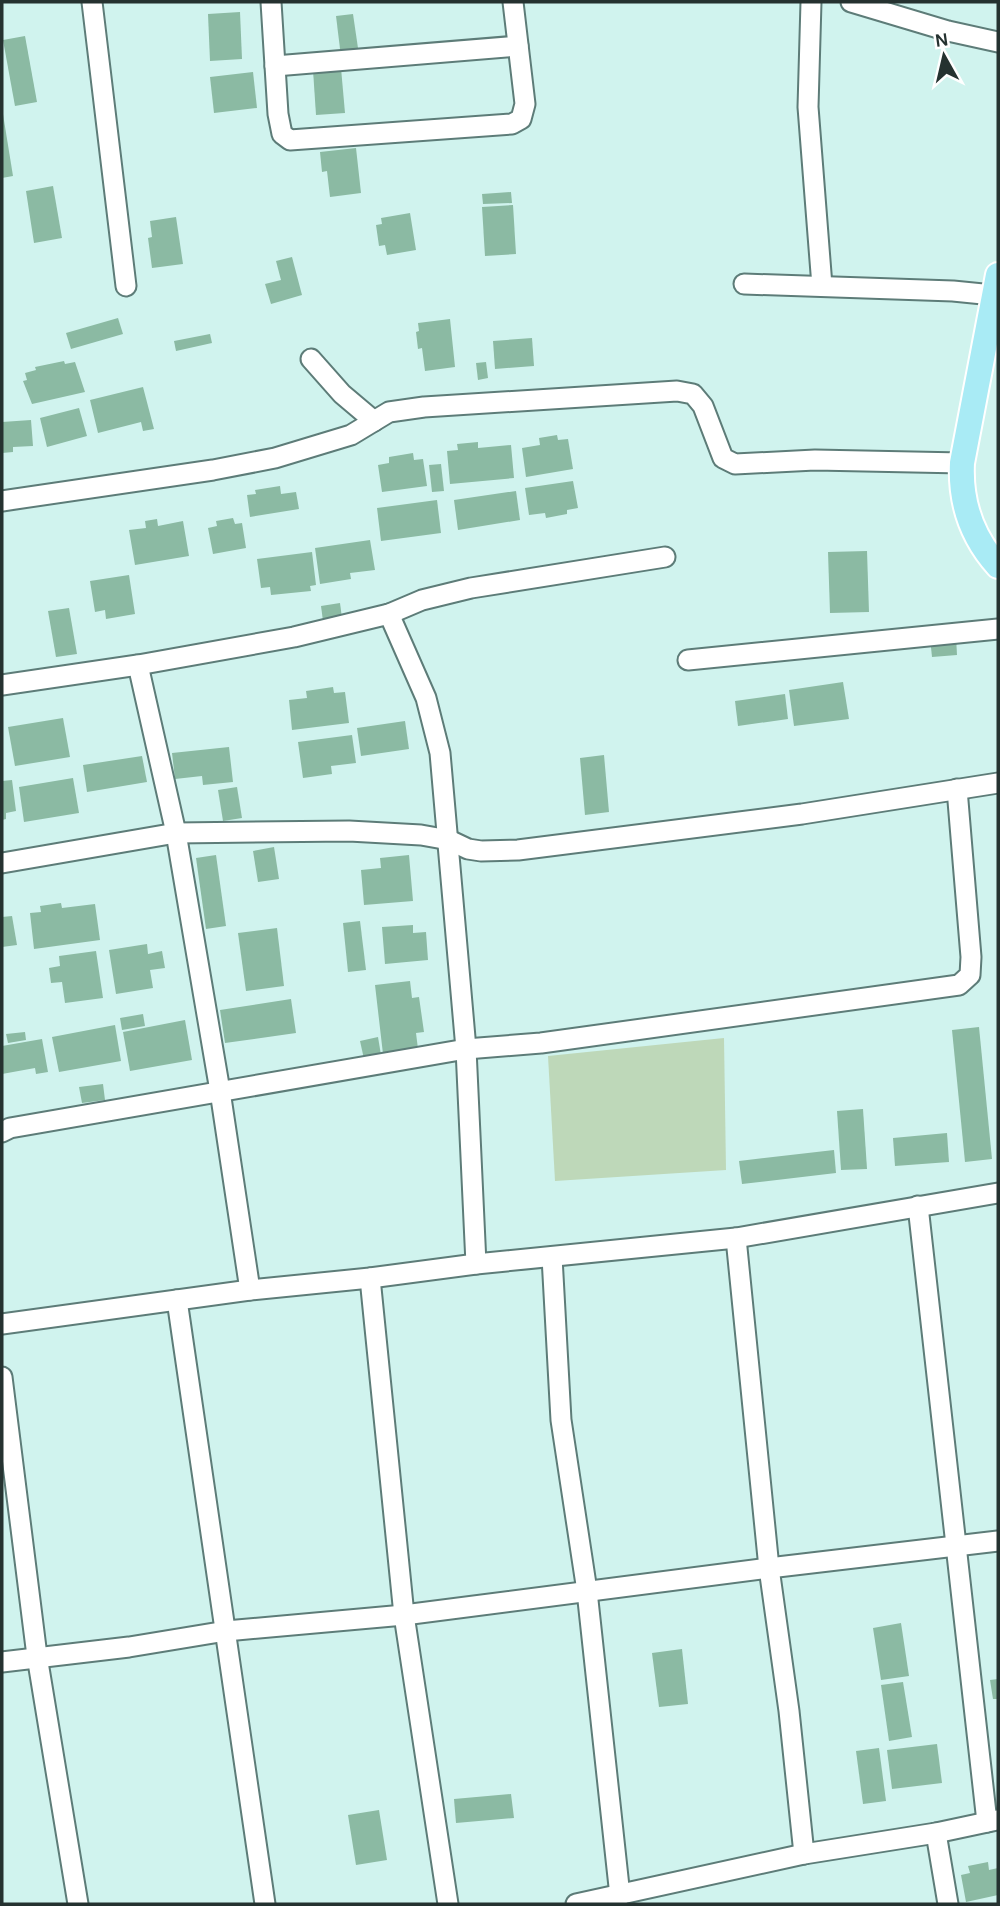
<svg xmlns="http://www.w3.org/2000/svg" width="1000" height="1906" font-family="Karla,sans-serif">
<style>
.green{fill:#bed8b9}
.building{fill:#8bbaa3}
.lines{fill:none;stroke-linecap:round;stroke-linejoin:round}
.minor-casing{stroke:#5d7c78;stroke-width:23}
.major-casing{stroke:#fff;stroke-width:28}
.minor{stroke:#fff;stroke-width:19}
.major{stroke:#a9ebf5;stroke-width:24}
</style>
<rect width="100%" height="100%" fill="#d0f3ee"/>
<!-- green -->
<polygon class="green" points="724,1038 726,1170 555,1181 548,1056"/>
<!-- building -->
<g class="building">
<polygon points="240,12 242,59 210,61 208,14"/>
<polygon points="353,14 359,55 341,57 336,16"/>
<polygon points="25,36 37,102 15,106 3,40"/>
<polygon points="341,68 345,113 316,115 313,70"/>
<polygon points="253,72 257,108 214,113 210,77"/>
<polygon points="2,108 13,176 2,178"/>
<polygon points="356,148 361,193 330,197 327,171 322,172 320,152"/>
<polygon points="53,186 62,238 34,243 26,191"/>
<polygon points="511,192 512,203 483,204 482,194"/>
<polygon points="513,205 516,254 485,256 482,207"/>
<polygon points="410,213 416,250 387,255 385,245 379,246 376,225 382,224 381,218"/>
<polygon points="176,217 183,264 152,268 148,238 152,237 150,221"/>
<polygon points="292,257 302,295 271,304 265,284 281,280 276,261"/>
<polygon points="118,318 123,334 71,349 66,333"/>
<polygon points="450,319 455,367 425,371 422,348 418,349 416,332 419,331 418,323"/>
<polygon points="210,334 212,343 176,351 174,341"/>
<polygon points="532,338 534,366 495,369 493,341"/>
<polygon points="64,361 65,364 75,362 85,392 32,404 23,381 27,380 25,373 36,370 35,367"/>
<polygon points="486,362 488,378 478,380 476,363"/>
<polygon points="143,387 154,429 143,431 141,422 98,433 90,400"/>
<polygon points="79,408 87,436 47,447 40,418"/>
<polygon points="31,420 33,446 13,447 13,452 2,453 2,422"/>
<polygon points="557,435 558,440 568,439 573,469 526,477 522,448 540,445 539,438"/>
<polygon points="478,442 478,448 511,445 514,478 450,484 447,451 458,450 457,444"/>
<polygon points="413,453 414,460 423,459 427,486 382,492 378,465 389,463 389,457"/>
<polygon points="441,464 444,491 432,492 429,465"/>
<polygon points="573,481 578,508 567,510 567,514 546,518 545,513 529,515 525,488"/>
<polygon points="280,486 281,494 296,492 299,509 250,517 247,495 256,494 255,490"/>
<polygon points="516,491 520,520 458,530 454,500"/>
<polygon points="437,500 441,533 381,541 377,508"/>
<polygon points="233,518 235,524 242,523 246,548 213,554 208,528 217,526 216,521"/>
<polygon points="157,519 158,526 183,521 189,556 135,565 129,530 146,528 145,521"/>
<polygon points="370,540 375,570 350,573 351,579 320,584 315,548"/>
<polygon points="867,551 869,612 830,613 828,552"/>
<polygon points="312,552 316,585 310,586 311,591 271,595 270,587 261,588 257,559"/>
<polygon points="129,575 135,614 106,619 105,610 95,612 90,581"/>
<polygon points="340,603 342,618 323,621 321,606"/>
<polygon points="69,608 77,654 56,657 48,611"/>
<polygon points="956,636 957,655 932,657 930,638"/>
<polygon points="843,682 849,719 794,726 789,690"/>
<polygon points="333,687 334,693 345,692 349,723 292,730 289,700 307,698 306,691"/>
<polygon points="785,694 788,719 738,726 735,701"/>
<polygon points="63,718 70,757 15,766 8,727"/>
<polygon points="405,721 409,749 361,756 357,728"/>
<polygon points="352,735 356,763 331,766 332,774 303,778 298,742"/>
<polygon points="229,747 233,782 203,785 202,776 175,779 172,753"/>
<polygon points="604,755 609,812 585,815 580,758"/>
<polygon points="142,756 147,782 87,792 83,765"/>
<polygon points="73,778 79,813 24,822 19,787"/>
<polygon points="12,780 16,811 6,813 6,819 2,820 2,781"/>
<polygon points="237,787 242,818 223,821 218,790"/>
<polygon points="274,847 279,879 258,882 253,851"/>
<polygon points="216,855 226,926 206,929 196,858"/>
<polygon points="409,855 413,901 364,905 361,870 381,868 380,858"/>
<polygon points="61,903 62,908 95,904 100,940 34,949 30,913 41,912 40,906"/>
<polygon points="12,916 17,945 2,947 2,917"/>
<polygon points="360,921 366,970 348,972 343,923"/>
<polygon points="413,925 413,933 426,932 428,960 385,964 382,927"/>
<polygon points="277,928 284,986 246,991 238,933"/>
<polygon points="147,944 148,954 162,951 165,968 150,970 153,988 116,994 109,950"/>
<polygon points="96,951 103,998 65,1003 62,982 51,983 49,968 60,966 59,956"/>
<polygon points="410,981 412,998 419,997 424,1032 416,1033 418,1049 383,1054 375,985"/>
<polygon points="291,999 296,1033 225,1043 220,1010"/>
<polygon points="143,1014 145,1026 122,1030 120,1018"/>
<polygon points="185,1020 192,1060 130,1071 123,1032"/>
<polygon points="115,1025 121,1061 59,1072 52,1037"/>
<polygon points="979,1027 992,1159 965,1162 952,1030"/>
<polygon points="25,1032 26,1040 8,1043 6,1034"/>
<polygon points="378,1037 381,1055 364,1059 360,1041"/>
<polygon points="42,1039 48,1072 36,1074 35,1068 2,1074 2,1046"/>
<polygon points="103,1084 105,1100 82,1103 79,1087"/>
<polygon points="863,1109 867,1169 841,1170 837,1111"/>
<polygon points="947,1133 949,1162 895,1166 893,1138"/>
<polygon points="834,1150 836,1173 742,1184 739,1161"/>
<polygon points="901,1623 909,1676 881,1680 873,1628"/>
<polygon points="682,1649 688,1704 659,1707 652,1653"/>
<polygon points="998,1679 998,1699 993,1699 990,1680"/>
<polygon points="903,1682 912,1737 889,1741 881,1685"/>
<polygon points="937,1744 942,1783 892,1789 887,1750"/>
<polygon points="879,1748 886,1801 863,1804 856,1751"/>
<polygon points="511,1794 514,1818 456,1823 454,1799"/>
<polygon points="379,1810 387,1860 356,1865 348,1815"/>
<polygon points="988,1862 989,1870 998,1868 998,1895 966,1902 961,1875 970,1873 968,1866"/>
</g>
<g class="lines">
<!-- minor casing -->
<g class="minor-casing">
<g id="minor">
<polyline points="92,2 126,286"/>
<polyline points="271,2 278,114 282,134 290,140 512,124 521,119 525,104 513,2"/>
<polyline points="811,2 808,107 822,286"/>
<polyline points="851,2 948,31 998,42"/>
<polyline points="275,66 518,46"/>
<polyline points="744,284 953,291 993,295 998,299"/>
<polyline points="311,359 342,394 374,421"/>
<polyline points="2,501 213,470 275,458 351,435 389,412 424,407 677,391 693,394 703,406 723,458 735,464 815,460 962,463"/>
<polyline points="389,614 426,698 440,753 466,1049 476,1264"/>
<polyline points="688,660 998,629"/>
<polyline points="138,665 176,833 220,1091 250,1290"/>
<polyline points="2,685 138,665 294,637 389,614 422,600 471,588 665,557"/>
<polyline points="2,863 176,833 349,831 421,835 449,840 468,849 481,851 518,850 802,814 998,783"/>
<polyline points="2,1132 10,1128 466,1049 541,1043 959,985 970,975 971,957 957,789"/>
<polyline points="918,1206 987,1822"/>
<polyline points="736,1238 769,1568 789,1711 804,1854"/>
<polyline points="552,1257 561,1420 587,1591 620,1896"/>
<polyline points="370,1278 404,1615 448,1904"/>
<polyline points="177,1300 265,1904"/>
<polyline points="2,1324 250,1290 370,1278 476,1264 736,1238 998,1193"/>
<polyline points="2,1377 37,1656 78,1904"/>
<polyline points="2,1662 129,1647 226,1631 404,1615 769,1568 998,1541"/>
<polyline points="936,1833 948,1904"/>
<polyline points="576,1904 804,1854 936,1833 997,1820"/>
</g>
</g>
<!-- major casing -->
<g class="major-casing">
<path id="major" d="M 998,275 L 962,463 C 960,502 972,537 998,566"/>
</g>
<!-- minor -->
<use href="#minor" class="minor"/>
<!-- major -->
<use href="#major" class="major"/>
</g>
<!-- border -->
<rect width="1000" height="1906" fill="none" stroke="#253230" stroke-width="7"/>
<!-- north arrow -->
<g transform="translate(944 56) rotate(352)" stroke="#ffffff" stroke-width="5" paint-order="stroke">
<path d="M0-5L12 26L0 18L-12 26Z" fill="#253230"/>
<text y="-10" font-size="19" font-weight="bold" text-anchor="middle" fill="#253230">N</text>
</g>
</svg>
